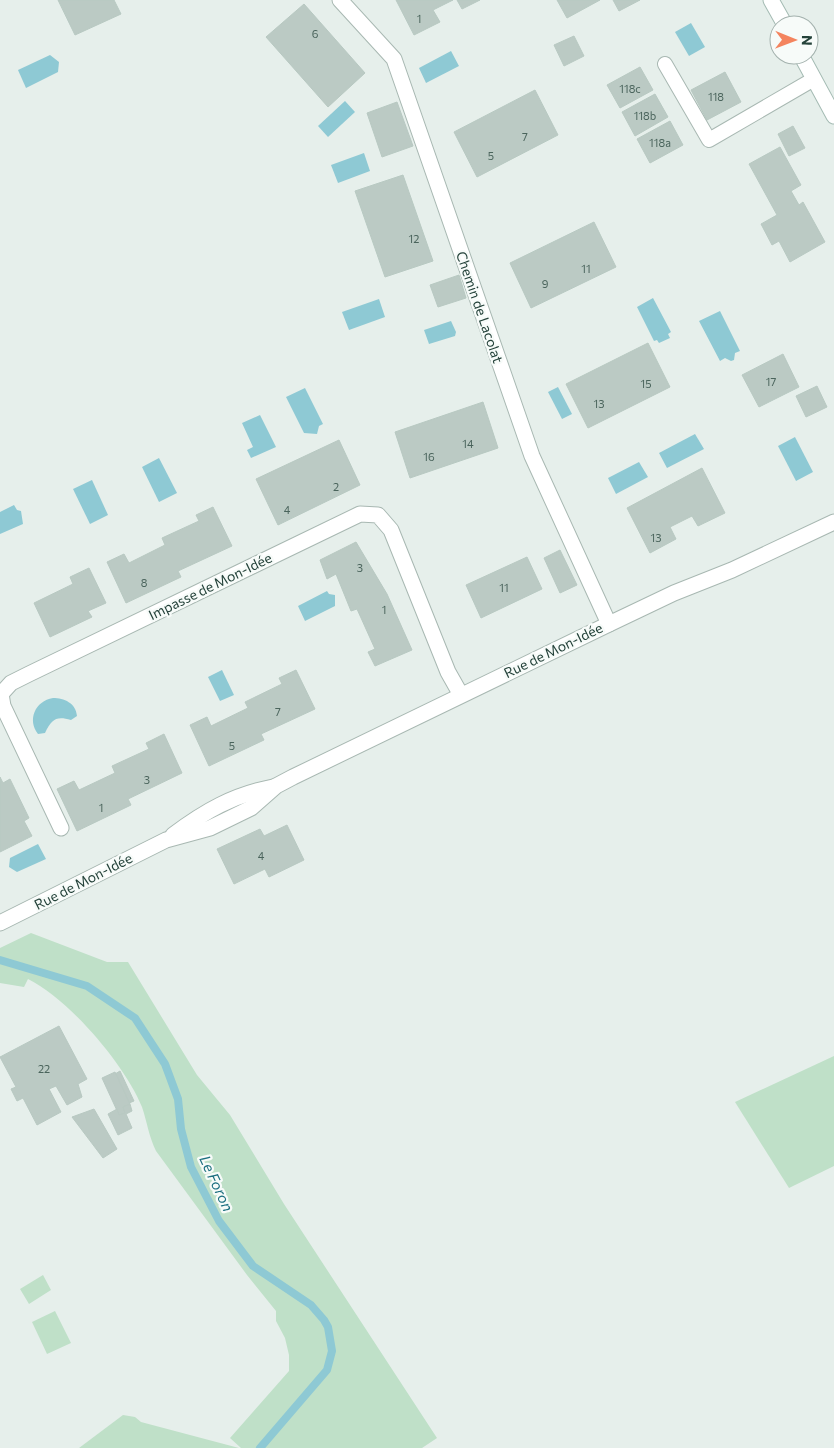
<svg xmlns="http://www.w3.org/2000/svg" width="834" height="1448" font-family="Commissioner,sans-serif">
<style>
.green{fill:#bfe0c8}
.water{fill:#8ec9d4}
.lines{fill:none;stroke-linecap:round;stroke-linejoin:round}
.stream{stroke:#8ec9d4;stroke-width:8}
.building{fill:#bbcac4;stroke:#b8c9c2}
.service-casing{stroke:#a8b8b2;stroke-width:16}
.minor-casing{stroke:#a8b8b2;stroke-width:17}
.tertiary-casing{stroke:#a8b8b2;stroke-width:17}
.secondary-casing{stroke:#a4bbb3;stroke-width:17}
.service{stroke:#fff;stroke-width:14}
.minor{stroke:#fff;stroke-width:15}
.tertiary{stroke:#fff;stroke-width:15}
.secondary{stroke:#fff;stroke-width:15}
.labels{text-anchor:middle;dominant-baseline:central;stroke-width:4.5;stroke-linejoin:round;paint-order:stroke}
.number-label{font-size:11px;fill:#4a645c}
.street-label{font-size:14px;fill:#24423a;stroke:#f7fbf9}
.water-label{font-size:15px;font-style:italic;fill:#1c6f80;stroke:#f7fbf9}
</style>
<rect width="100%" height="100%" fill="#e6efeb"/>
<!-- green -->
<g class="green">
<path d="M 31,933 L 107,962 L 128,962 L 197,1075 L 230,1115 L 284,1204 L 437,1438 L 422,1448 L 241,1448 L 230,1438 L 289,1371 L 289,1355 L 285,1338 L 276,1321 L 276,1311 L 247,1275 L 156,1151 C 149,1137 147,1122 142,1107 C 125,1065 69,999 28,979 L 24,987 L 0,983 L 0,948 Z"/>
<polygon points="834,1056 834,1166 789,1188 735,1102"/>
<polygon points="43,1275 51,1290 29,1304 20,1289"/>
<polygon points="55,1311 71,1343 47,1354 32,1322"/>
<polygon points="123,1415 135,1417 141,1422 239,1448 79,1448"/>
</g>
<!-- water -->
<g class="water">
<polygon points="691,23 705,47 689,56 675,32"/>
<polygon points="451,51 459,66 426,83 419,68"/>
<polygon points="50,55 59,62 58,72 26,88 18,70"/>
<polygon points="345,101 355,112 328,137 318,126"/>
<polygon points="364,153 370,171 338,183 331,165"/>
<polygon points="653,298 671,332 668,334 670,338 659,343 657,340 654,341 637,307"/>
<polygon points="379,299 385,317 349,330 342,312"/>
<polygon points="720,311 740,351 735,353 734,360 731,361 725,358 720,361 699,321"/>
<polygon points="451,321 456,332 455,336 429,344 424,330"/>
<polygon points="558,387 572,414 562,419 548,392"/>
<polygon points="305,388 323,424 319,426 317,434 304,433 286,397"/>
<polygon points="260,415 276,447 251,458 247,450 253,447 242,423"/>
<polygon points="695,434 704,449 667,468 659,453"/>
<polygon points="795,437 813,472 796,481 778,446"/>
<polygon points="159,458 177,493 159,502 142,467"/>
<polygon points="639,462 648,477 616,494 608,478"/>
<polygon points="92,480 108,515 90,524 73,489"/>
<polygon points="14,505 17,510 21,511 23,524 0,534 0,512"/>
<polygon points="327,591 329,594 335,595 335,606 305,621 298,606"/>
<polygon points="222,670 234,695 220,701 208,677"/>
<path d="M 53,698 C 64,698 76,703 77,716 L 71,720 C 56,716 52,719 45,733 L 38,734 C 27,720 35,701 53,698 Z"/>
<polygon points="38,844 46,859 17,872 9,867 10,858"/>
</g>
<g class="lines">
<!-- stream -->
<polyline class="stream" points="0,960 87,986 135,1018 165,1064 178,1099 181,1129 191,1167 219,1221 253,1266 311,1305 324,1320 328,1327 332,1351 327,1370 260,1448"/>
</g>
<!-- building -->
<g class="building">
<polygon points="58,0 114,0 121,14 75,35"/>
<polygon points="396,0 453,0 433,10 440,22 414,35"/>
<polygon points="457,0 480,0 462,9"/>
<polygon points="557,0 600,0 567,18"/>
<polygon points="613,0 640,0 619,11"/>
<polygon points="304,4 365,73 328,107 266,37"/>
<polygon points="574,36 584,56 564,66 554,45"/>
<polygon points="640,67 653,90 620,108 607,85"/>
<polygon points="725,72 741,102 707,120 691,90"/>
<polygon points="535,90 558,135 477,177 454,132"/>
<polygon points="655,94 668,117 635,136 622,112"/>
<polygon points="397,102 413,146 382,157 367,113"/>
<polygon points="670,121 683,145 650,163 637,139"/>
<polygon points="793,126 805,148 789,156 778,134"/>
<polygon points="780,147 801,185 791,191 799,205 803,202 825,242 790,262 779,241 772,245 761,224 777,215 749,164"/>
<polygon points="403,175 433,261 385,277 355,191"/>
<polygon points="594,222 616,267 531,308 510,263"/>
<polygon points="459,275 466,298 438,307 430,285"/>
<polygon points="648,343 670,387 588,428 566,384"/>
<polygon points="783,354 799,387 759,407 742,375"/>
<polygon points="817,386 827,407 806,417 796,396"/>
<polygon points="483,402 498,448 410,478 395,432"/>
<polygon points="339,440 360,485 278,525 256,479"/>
<polygon points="702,468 725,513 698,526 692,516 670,527 676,539 650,553 627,508"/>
<polygon points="213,507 232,546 178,571 181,577 126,603 107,562 124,554 129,563 165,545 162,538 199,521 196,515"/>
<polygon points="356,542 387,594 412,650 375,666 368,652 375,649 357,609 351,611 336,574 327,579 320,560"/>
<polygon points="560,550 577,585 560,593 544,558"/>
<polygon points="527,557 542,589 481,618 466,585"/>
<polygon points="89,568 106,603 88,611 92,617 50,637 34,603 73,584 70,577"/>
<polygon points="296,670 315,709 261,734 264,740 209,766 190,725 207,717 211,726 248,708 245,702 282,684 279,678"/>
<polygon points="164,734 182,773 128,799 131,805 77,831 57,789 74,781 79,790 115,773 112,766 149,749 146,743"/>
<polygon points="0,777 3,783 10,779 29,818 24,821 32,836 0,852"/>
<polygon points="287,825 304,860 269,877 265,869 234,884 217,849 260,829 264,836"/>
<polygon points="59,1026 87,1079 78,1084 82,1097 67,1105 56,1086 49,1089 61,1112 37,1125 23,1098 17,1101 11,1089 16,1087 0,1057"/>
<polygon points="120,1071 134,1101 129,1103 115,1074"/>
<polygon points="115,1072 130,1104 123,1107 125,1113 119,1115 102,1078"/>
<polygon points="130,1104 132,1111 126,1114 132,1128 118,1135 108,1114 117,1109 119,1115 125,1113 123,1107"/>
<polygon points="94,1109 117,1149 103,1158 72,1117"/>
</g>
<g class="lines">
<!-- service casing -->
<g class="service-casing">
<polyline id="service" points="665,64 709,140 814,79"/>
</g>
<!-- minor casing -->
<g class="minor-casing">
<g id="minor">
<polyline points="340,0 394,59 532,456 609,624"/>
<polyline points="61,828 3,706 1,694 11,683 29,674 360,514 378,515 391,530 448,672 461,695"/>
</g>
</g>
<!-- tertiary casing -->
<g class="tertiary-casing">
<g id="tertiary">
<path d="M 173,835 C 205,811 233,795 273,787"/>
<polyline points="0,923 166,840 210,828 251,808 276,786 293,777 609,624 674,593 732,570 834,522"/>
</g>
</g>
<!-- secondary casing -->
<g class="secondary-casing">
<g id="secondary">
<polyline points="771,0 785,25"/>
<polyline points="801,55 834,116"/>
</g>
</g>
<!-- service -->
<use href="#service" class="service"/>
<!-- minor -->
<use href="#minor" class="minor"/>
<!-- tertiary -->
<use href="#tertiary" class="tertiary"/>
<!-- secondary -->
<use href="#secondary" class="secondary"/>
</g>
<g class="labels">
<!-- number labels -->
<g class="number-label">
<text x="419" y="18">1</text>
<text x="315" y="33">6</text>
<text x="630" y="88">118c</text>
<text x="716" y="96">118</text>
<text x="645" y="115">118b</text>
<text x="525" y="136">7</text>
<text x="660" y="142">118a</text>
<text x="491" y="155">5</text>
<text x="414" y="238">12</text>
<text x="586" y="268">11</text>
<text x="545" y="283">9</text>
<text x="771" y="381">17</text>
<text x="646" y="383">15</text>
<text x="599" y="403">13</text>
<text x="468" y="443">14</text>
<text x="429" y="456">16</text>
<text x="336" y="486">2</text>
<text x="287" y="509">4</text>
<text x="656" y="537">13</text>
<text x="360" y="567">3</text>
<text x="144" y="582">8</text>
<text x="504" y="587">11</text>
<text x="384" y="609">1</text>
<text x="278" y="711">7</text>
<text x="232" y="745">5</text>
<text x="147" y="779">3</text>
<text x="101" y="807">1</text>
<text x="261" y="855">4</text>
<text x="44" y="1068">22</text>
</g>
<!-- street labels -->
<g class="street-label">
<text transform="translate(480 307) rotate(71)">Chemin de Lacolat</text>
<text transform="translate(210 586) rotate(-26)">Impasse de Mon-Idée</text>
<text transform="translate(553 650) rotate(-26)">Rue de Mon-Idée</text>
<text transform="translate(83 881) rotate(-27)">Rue de Mon-Idée</text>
</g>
<!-- water labels -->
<g class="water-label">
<text transform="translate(217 1183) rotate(65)">Le Foron</text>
</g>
</g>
<!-- north arrow -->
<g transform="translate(794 40) rotate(91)"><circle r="24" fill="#f7fbf9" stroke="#a3b1ad"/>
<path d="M0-4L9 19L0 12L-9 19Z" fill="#f4845f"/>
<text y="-8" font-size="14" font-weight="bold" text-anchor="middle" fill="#24423a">N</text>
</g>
</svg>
